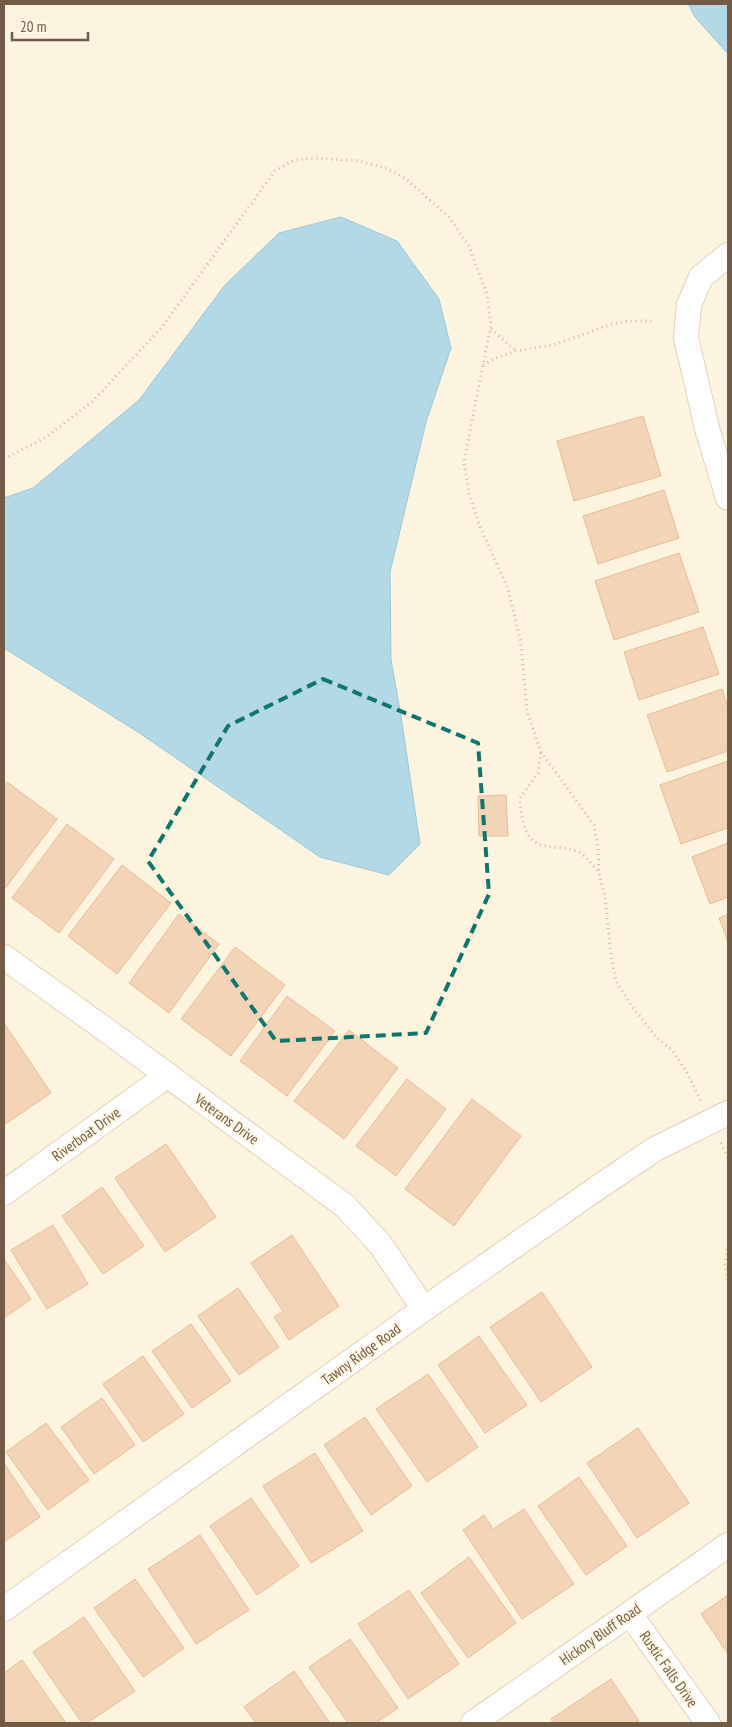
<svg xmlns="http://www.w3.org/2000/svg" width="732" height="1727" font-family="'PT Sans Narrow',sans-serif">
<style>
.water{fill:#b3d9e6;stroke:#99c8d8}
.building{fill:#f3d4b6;stroke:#e6bd96}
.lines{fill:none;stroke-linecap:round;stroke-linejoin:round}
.minor-casing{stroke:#e0d1bb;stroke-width:26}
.path{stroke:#d7b899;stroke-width:3;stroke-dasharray:1 4;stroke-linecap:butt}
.minor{stroke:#fff;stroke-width:24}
.marked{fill:none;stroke:#0f766e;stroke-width:4;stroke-dasharray:10 6;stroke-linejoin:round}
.labels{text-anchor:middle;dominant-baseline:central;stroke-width:4;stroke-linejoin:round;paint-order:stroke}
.street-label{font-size:15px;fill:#735b46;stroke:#fff8e5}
</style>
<rect width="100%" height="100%" fill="#fdf4df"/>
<!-- water -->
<g class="water">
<polygon points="688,4 728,4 728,54 695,17"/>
<polygon points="341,217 397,241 439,299 451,348 426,422 390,572 391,660 401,716 420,844 389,875 320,857 141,734 4,648 4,498 33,488 139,400 225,285 279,233"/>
</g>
<!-- building -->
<g class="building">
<polygon points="643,416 661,476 574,501 557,441"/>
<polygon points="664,490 679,538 598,564 583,516"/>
<polygon points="679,553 699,612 614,640 595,581"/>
<polygon points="703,627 719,674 639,700 624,652"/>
<polygon points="722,689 728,708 728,751 667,772 647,715"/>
<polygon points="728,761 728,828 681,844 660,785"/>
<polygon points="7,782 57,819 4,890 4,787"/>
<polygon points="506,795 508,836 479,836 478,796"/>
<polygon points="67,824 114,859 59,933 12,898"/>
<polygon points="728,843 728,897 710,904 692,857"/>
<polygon points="122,865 171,903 117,974 68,936"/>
<polygon points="179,914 219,944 169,1013 129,983"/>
<polygon points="728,914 728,942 719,918"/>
<polygon points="235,947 285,985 231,1056 181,1019"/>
<polygon points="287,996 335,1031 287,1096 240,1061"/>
<polygon points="4,1023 51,1093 4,1125"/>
<polygon points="349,1030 398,1068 344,1139 294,1101"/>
<polygon points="407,1079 446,1109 396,1176 356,1146"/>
<polygon points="472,1099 521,1136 454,1226 405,1189"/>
<polygon points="166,1144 216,1217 165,1252 115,1178"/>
<polygon points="102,1187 144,1246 103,1274 62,1216"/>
<polygon points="53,1225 88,1284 47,1309 11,1250"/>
<polygon points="292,1235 339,1306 289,1340 274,1317 283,1311 251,1263"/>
<polygon points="4,1259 31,1299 4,1318"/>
<polygon points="238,1288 279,1347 239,1375 198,1316"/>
<polygon points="542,1292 592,1367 541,1402 490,1327"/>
<polygon points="191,1324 231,1381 192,1408 152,1351"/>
<polygon points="479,1336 527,1405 485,1433 438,1365"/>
<polygon points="143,1356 184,1414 143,1442 103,1384"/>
<polygon points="428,1374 478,1447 427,1482 376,1409"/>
<polygon points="102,1398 135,1445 94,1474 61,1427"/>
<polygon points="365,1417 412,1486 371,1515 324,1445"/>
<polygon points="46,1423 89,1480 48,1510 6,1452"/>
<polygon points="638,1428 689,1503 637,1538 587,1463"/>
<polygon points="315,1453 363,1531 311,1563 263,1486"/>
<polygon points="4,1463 40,1517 4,1542"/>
<polygon points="579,1477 627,1546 586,1575 538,1506"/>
<polygon points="251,1498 299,1566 257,1595 210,1526"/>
<polygon points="524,1509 574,1584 522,1619 463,1530 484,1515 493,1529"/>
<polygon points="200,1535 249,1610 196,1644 148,1569"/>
<polygon points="469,1557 516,1623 468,1658 421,1593"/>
<polygon points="135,1579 184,1648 143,1677 94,1608"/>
<polygon points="409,1590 459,1664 408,1699 358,1624"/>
<polygon points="728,1595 728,1654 701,1614"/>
<polygon points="84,1617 135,1691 87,1723 82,1723 33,1652"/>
<polygon points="350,1639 398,1708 376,1723 348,1723 309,1667"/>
<polygon points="22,1660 66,1723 5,1723 4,1721 4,1673"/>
<polygon points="294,1671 330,1723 256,1723 244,1707"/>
<polygon points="611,1679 639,1721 635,1723 553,1723 551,1719"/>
</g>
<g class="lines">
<!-- minor casing -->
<g class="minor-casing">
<g id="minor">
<polyline points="728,255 701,277 689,305 686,338 708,432 728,498"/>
<polyline points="4,957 113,1035 345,1206 380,1244 424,1309"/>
<polyline points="4,1193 168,1075"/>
<polyline points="4,1609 424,1309 600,1186 655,1149 728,1113"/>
<polyline points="630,1614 708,1723"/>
<polyline points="473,1723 728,1545"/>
</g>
</g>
<!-- path -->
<g class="path">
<polyline points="491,329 516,351"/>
<polyline points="483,365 496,358 516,351 553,345 612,324 628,321 655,321"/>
<path d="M 4,459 L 45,438 L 93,401 L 162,327 L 275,171 L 294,160 L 314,158 L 359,161 L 388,169 L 406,179 L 449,217 L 469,246 L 487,295 L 491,325 L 464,461 L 469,494 L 479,524 L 508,589 L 521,644 L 527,711 L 541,752 L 594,825 L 598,848 L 599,872 C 590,863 585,853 573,850 C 564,847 554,848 545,846 C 523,842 521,817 520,798 L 538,773 L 541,752"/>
<polyline points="599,874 605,897 611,955 616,981 631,1005 657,1038 672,1050 686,1071 701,1101"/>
<polyline points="721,1143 728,1158"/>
<polyline points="728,1244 725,1262 728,1284"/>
</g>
<!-- minor -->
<use href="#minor" class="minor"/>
</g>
<!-- marked area -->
<path class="marked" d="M 323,679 L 478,743 L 489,894 L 426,1033 L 276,1041 L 148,861 L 228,726 Z"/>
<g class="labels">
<!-- street labels -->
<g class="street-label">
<text transform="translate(227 1119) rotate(36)">Veterans Drive</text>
<text transform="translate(86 1134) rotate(-36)">Riverboat Drive</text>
<text transform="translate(361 1354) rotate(-36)">Tawny Ridge Road</text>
<text transform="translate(600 1634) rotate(-35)">Hickory Bluff Road</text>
<text transform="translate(669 1669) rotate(55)">Rustic Falls Drive</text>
</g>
</g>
<!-- border -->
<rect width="732" height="1727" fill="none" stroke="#735b46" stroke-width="10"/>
<!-- scale -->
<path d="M12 32v8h76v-8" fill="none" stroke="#735b46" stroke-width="2.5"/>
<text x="20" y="32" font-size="15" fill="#735b46" stroke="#fff8e5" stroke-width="4" paint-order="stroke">20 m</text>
</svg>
